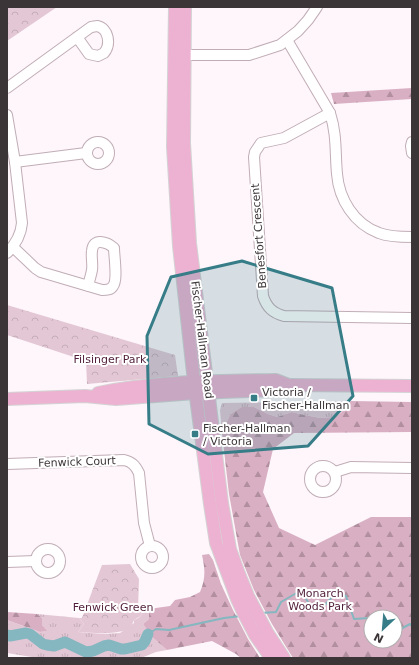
<svg xmlns="http://www.w3.org/2000/svg" width="419" height="665" font-family="'DejaVu Sans',sans-serif">
<style>
.grass{fill:url(#grass-tufts)}
.forest{fill:url(#forest-firs);fill-rule:evenodd}
.park{fill:url(#park-crowns)}
.lines{fill:none;stroke-linecap:round;stroke-linejoin:round}
.stream{stroke:#84b7c0;stroke-width:2}
.river{stroke:#84b7c0;stroke-width:11}
.minor-casing{stroke:#c1adb6;stroke-width:12}
.major-casing{stroke:#d4d3d3;stroke-width:14}
.minor{stroke:#fff;stroke-width:10}
.major{stroke:#edb2d2;stroke-width:12}
.marked{fill:#367d88;fill-opacity:0.2;stroke:#367d88;stroke-width:3;stroke-linejoin:round}
.poi-dot{fill:#367d88;stroke:#fff;stroke-width:1.5}
.labels{text-anchor:middle;dominant-baseline:central;stroke-width:4;stroke-linejoin:round;paint-order:stroke}
.street-label{font-size:11px;fill:#3c3538;stroke:#fff}
.park-label{font-size:11px;fill:#511e3b;stroke:#fff}
.poi-label{font-size:11px;fill:#3c3538;stroke:#fff;text-anchor:start}
</style>
<defs>
<pattern id="grass-tufts" width="24" height="20" patternUnits="userSpaceOnUse"><rect width="24" height="20" fill="#e4c7d5"/><path d="M3 7l-1-3M5 7V3M7 7l1-3M15 17l-1-3M17 17v-4M19 17l1-3" fill="none" stroke="#c4acb8"/></pattern>
<pattern id="forest-firs" width="22" height="20" patternUnits="userSpaceOnUse"><rect width="22" height="20" fill="#d9afc3"/><path d="M5 1l3.5 6h-7zM16 11l3.5 6h-7z" fill="#b18f9f"/></pattern>
<pattern id="park-crowns" width="20" height="18" patternUnits="userSpaceOnUse"><rect width="20" height="18" fill="#e4c7d5"/><path d="M2 6a3 3 0 1 1 6 0M12 15a3 3 0 1 1 6 0" fill="none" stroke="#c4acb8"/></pattern>
</defs>
<rect width="100%" height="100%" fill="#fef6fa"/>
<!-- grass -->
<g class="grass">
<polygon points="351,401 341,413 334,417 320,418 300,414 292,412 277,417 268,414 254,407 230,415 222,433 220,410 222,403"/>
<path d="M 149,609 L 149,619 L 143,624 L 151,636 L 167,650 L 156,652 L 141,658 L 38,658 L 7,653 L 7,620 L 40,632 L 46,631 L 42,625 L 42,618 L 37,614 L 79,618 L 84,624 L 78,632 L 104,634 L 120,633 L 134,623 L 134,620 C 140,617 142,617 142,610 Z"/>
</g>
<!-- forest -->
<g class="forest">
<polygon points="412,88 412,99 334,104 331,93"/>
<path d="M 351,401 L 412,402 L 412,432 L 294,433 L 273,449 L 263,492 L 279,528 L 315,545 L 371,517 L 412,517 L 412,658 L 293,658 L 272,624 L 254,590 L 240,555 L 229,494 L 222,433 L 230,415 L 242,407 L 254,407 L 268,414 L 277,417 L 292,412 L 300,414 L 320,418 L 334,417 L 341,413 ZM 371,617 L 395,617 L 395,641 L 371,641 Z"/>
<path d="M 209,554 L 213,560 L 221,584 L 233,610 L 248,639 L 260,658 L 241,658 L 236,654 L 212,641 L 167,650 L 151,636 L 143,624 L 149,619 L 149,609 L 170,606 L 175,600 L 190,597 L 200,592 C 206,578 205,569 202,555 Z"/>
<polygon points="7,612 37,614 42,618 42,625 47,631 40,632 7,620"/>
</g>
<!-- park -->
<g class="park">
<polygon points="7,7 57,7 7,41"/>
<polygon points="7,305 175,355 178,376 87,384 86,361 7,335"/>
<path d="M 130,564 L 139,579 L 138,610 L 142,610 C 142,617 140,616 134,620 L 130,629 C 113,635 96,633 78,632 L 84,624 L 79,618 L 82,618 L 102,565 Z"/>
</g>
<g class="lines">
<!-- stream -->
<g class="stream">
<polyline points="261,613 276,612 281,602 300,591 311,606 321,609 336,593 346,596 354,619 369,618 371,619"/>
<polyline points="395,630 397,631 410,624 412,626"/>
<polyline points="148,634 156,629 169,630 224,618 241,616"/>
</g>
<!-- river -->
<polyline class="river" points="7,635 10,636 26,633 30,634 43,644 47,645 54,646 65,642 86,652 93,651 104,646 109,645 121,649 125,649 142,645 145,641 148,634"/>
<!-- minor casing -->
<g class="minor-casing">
<g id="minor">
<path d="M 287,40 L 330,113 C 337,135 335,152 337,174 C 339,199 354,224 379,233 C 389,237 401,237 412,237"/>
<polyline points="184,55 249,55 280,45 298,31 308,20 317,7"/>
<path d="M 7,88 L 91,27 C 92,27 96,26 97,26 C 109,28 111,45 104,53 C 102,54 100,55 98,56 L 89,54 L 77,37"/>
<path d="M 330,113 L 284,138 L 261,143 L 255,152 L 254,157 L 263,296 C 267,308 273,313 284,316 L 412,318"/>
<path d="M 7,115 L 15,162 L 22,223 C 21,235 16,244 7,253"/>
<circle cx="98" cy="153" r="11"/>
<polyline points="412,142 411,146 412,153"/>
<polyline points="15,162 86,153"/>
<path d="M 13,247 L 35,268 L 41,272 L 102,290 C 106,290 111,290 113,286 C 118,280 114,256 114,248 C 107,242 93,237 92,251 C 91,257 93,264 92,270 C 91,276 89,281 88,286"/>
<path d="M 7,464 L 124,460 C 132,462 135,465 139,473 L 144,523 L 150,546"/>
<circle cx="323" cy="479" r="13"/>
<polyline points="335,472 351,467 412,468"/>
<circle cx="152" cy="557" r="11"/>
<circle cx="48" cy="561" r="12"/>
<polyline points="7,562 36,561"/>
</g>
</g>
<!-- major casing -->
<g class="major-casing">
<g id="major">
<polyline points="175,7 173,147 179,246 194,382 210,504 216,543 237,599 243,612 255,635 271,658"/>
<polyline points="185,7 184,143 190,243 222,503 230,549 239,574 248,596 267,632 284,658"/>
<path d="M 98,393 C 156,381 216,381 276,380 L 289,385"/>
<polyline points="7,399 85,396 116,399 195,393 275,390 289,385 412,386"/>
</g>
</g>
<!-- minor -->
<use href="#minor" class="minor"/>
<!-- major -->
<use href="#major" class="major"/>
</g>
<!-- marked area -->
<path class="marked" d="M 242,261 L 332,288 L 353,396 L 308,446 L 208,454 L 149,424 L 147,336 L 171,277 Z"/>
<!-- markers -->
<g class="poi-dot">
<rect x="250" y="394" width="8" height="8" rx="2"/>
<rect x="191" y="430" width="8" height="8" rx="2"/>
</g>
<g class="labels">
<!-- street labels -->
<g class="street-label">
<text transform="translate(259 236) rotate(-94)">Benesfort Crescent</text>
<text transform="translate(202 340) rotate(83)">Fischer-Hallman Road</text>
<text transform="translate(77 462) rotate(-2)">Fenwick Court</text>
</g>
<!-- park labels -->
<g class="park-label">
<text x="110" y="359">Filsinger Park</text>
<text x="320" y="593">Monarch<tspan x="320" dy="13">Woods Park</tspan></text>
<text x="113" y="607">Fenwick Green</text>
</g>
<!-- poi labels -->
<g class="poi-label">
<text x="262" y="392">Victoria /<tspan x="262" dy="13">Fischer-Hallman</tspan></text>
<text x="203" y="428">Fischer-Hallman<tspan x="203" dy="13">/ Victoria</tspan></text>
</g>
</g>
<!-- border -->
<rect width="419" height="665" fill="none" stroke="#3c3538" stroke-width="16"/>
<!-- north arrow -->
<g transform="translate(383 629) rotate(206)"><circle r="19" fill="#ffffff" stroke="#b1aeaf"/>
<path d="M0-3L7 15L0 10L-7 15Z" fill="#367d88"/>
<text y="-6" font-size="11" font-weight="bold" text-anchor="middle" fill="#3c3538">N</text>
</g>
</svg>
